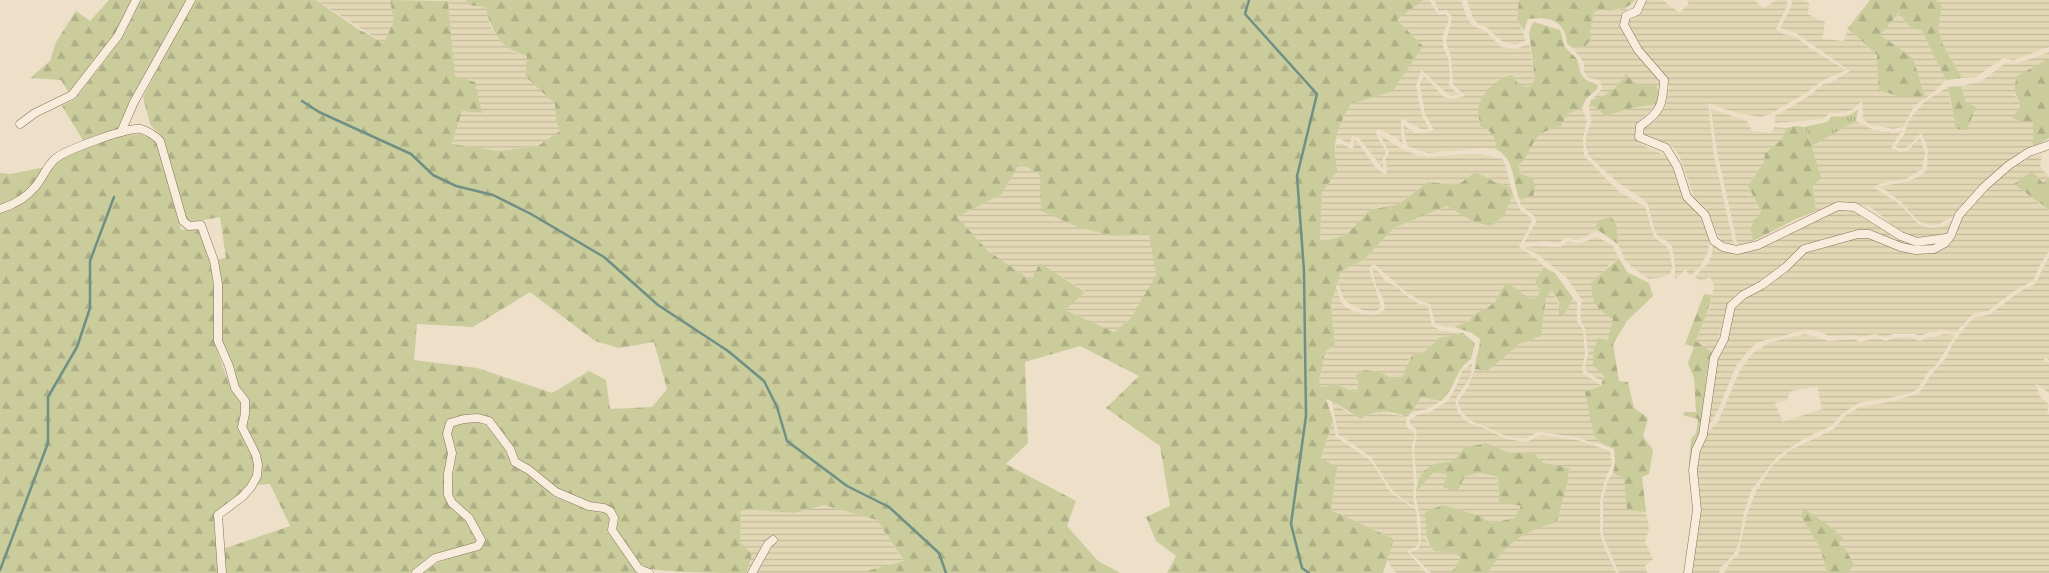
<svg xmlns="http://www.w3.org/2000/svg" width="2049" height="573" font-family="'PT Serif',serif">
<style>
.farmland{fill:url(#farmland-rules);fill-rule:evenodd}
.grass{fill:url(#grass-tufts)}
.forest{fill:url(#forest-firs);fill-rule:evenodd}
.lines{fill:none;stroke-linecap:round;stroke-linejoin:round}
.stream{stroke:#6f9085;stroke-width:2.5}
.street-casing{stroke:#89715d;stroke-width:9}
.street{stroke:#f8eddc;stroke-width:8}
</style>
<defs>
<pattern id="farmland-rules" width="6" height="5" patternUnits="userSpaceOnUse" patternTransform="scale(1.25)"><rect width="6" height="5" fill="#e3d8b6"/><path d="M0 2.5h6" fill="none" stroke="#c4ba9c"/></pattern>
<pattern id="grass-tufts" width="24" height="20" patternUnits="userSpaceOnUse" patternTransform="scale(1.25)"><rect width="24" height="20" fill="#cacc9c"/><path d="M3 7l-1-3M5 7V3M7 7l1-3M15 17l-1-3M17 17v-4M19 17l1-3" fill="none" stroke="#aeaf86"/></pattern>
<pattern id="forest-firs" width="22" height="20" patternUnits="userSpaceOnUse" patternTransform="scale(1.25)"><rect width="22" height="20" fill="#cacc9c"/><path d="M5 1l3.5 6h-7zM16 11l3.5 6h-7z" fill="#aeaf86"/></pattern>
</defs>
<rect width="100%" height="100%" fill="#eddfc8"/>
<!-- farmland -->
<g class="farmland">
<polygon points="316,0 390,0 394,21 384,43"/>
<polygon points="442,0 466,0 468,5 485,7 491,28 513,52 527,56 525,76 555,104 556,121 561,131 538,146 497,151 452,145 462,111 481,113 455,76 448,1"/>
<polygon points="1421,0 1429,0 1438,15 1446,14 1449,19 1443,35 1443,46 1448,58 1450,74 1449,85 1459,95 1450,96 1421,70 1416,86 1422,116 1429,129 1421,129 1401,118 1401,134 1403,145 1397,138 1378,129 1375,131 1379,140 1386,151 1382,161 1384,170 1360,139 1352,135 1350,144 1340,139 1336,139 1337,128 1351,104 1393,90 1423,46 1397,20 1422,0"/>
<polygon points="1434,0 1461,0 1467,18 1473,26 1485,31 1501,47 1515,49 1529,44 1535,80 1529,87 1519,85 1483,95 1478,111 1480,126 1490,130 1495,138 1497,150 1482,148 1428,153 1407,146 1403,125 1415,133 1426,133 1434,130 1425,114 1420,84 1424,76 1444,97 1453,99 1465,96 1453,84 1451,57 1446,42 1452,17 1447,10 1439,11"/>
<polygon points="1467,0 1519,0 1517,20 1526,40 1516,45 1502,41 1485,26 1478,24 1473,18"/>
<polygon points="1646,0 1662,0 1680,13 1689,3 1686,0 1754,0 1763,8 1777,0 1787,0 1787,6 1776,29 1783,34 1796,37 1811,49 1846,70 1822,81 1806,93 1770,114 1761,117 1736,113 1708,103 1714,155 1734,247 1724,243 1719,238 1707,209 1694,197 1679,155 1673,147 1643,134 1642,130 1646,125 1655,121 1665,108 1669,89 1668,81 1645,56 1627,30 1628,18"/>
<polygon points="1793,0 1802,0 1810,4 1807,14 1825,22 1822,39 1844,41 1848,28 1877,55 1901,97 1925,97 1913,58 1879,35 1900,13 1910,27 1922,31 1946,80 1933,93 1914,106 1903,127 1893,129 1869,124 1863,119 1862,101 1852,110 1840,113 1830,113 1823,119 1775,123 1775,116 1809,96 1823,84 1830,83 1850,71 1796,33 1780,28 1791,7"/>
<polygon points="1936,0 2049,0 2049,47 2014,60 2003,58 1976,77 1962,78 1943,45 1938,29 1942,6"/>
<polygon points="1603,8 1618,10 1627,8 1621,22 1621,29 1660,81 1659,96 1652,84 1643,87 1635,85 1618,88 1598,98 1591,100 1602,89 1600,81 1587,77 1584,71 1584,63 1573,48 1585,46 1594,12"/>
<polygon points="2049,52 2049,60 2032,69 2014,95 2020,102 2020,121 2033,120 2033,147 2004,164 1956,214 1939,224 1930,225 1918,221 1901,202 1887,191 1878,187 1909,181 1923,174 1927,169 1928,149 1921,133 1908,147 1901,149 1895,146 1904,135 1909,120 1924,102 1948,87 1950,103 1955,115 1955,129 1970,118 1976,107 1966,102 1961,86 1980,82 2006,63 2016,64"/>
<polygon points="1657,104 1639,121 1637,129 1638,140 1642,145 1664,155 1670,161 1705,225 1709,239 1708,252 1700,267 1690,276 1685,270 1675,279 1675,264 1672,246 1666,240 1659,237 1655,232 1648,204 1643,199 1617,182 1589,156 1586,147 1586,137 1591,121 1589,106 1595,107 1606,116 1632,108"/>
<polygon points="1582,108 1587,121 1583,137 1584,156 1617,190 1645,207 1654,237 1669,249 1672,267 1670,274 1662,277 1649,279 1631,266 1625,260 1618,244 1617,226 1595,228 1601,233 1595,232 1576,240 1566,237 1559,243 1545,241 1524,243 1536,222 1535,217 1520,204 1520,200 1533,196 1518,166 1522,162 1533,142 1541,134 1549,129 1560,126 1567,114"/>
<polygon points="1711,109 1747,121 1752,131 1770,133 1775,127 1787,128 1781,140 1765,153 1764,162 1748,186 1761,212 1750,228 1753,241 1745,245 1738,247 1717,152"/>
<polygon points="1856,121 1874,130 1894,133 1902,130 1891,148 1900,152 1907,151 1920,138 1925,153 1922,169 1906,179 1882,183 1873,187 1901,205 1918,224 1929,228 1942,227 1955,220 1948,233 1923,238 1904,235 1895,229 1888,221 1869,206 1853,204 1840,203 1816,211 1813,185 1821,178 1812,146"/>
<polygon points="1380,135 1402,149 1419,156 1428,157 1466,154 1482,154 1502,159 1505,164 1511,187 1495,182 1475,172 1458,185 1428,182 1399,204 1370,210 1346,235 1320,242 1322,193 1337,171 1335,159 1336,144 1343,144 1353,150 1354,140 1357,141 1376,168 1386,175 1387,167 1385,160 1389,152"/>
<polygon points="2042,155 2040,167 2049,177 2043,183 2039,204 2049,210 2049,251 2040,265 2033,281 2014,291 1988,311 1973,314 1956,332 1943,330 1927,333 1920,336 1915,334 1893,334 1884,337 1875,334 1860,337 1853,335 1829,336 1818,331 1805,330 1758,342 1747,352 1736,366 1719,408 1712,421 1705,428 1716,358 1733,308 1739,302 1805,251 1860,236 1886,243 1901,250 1948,245 1956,236 1960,221 1965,213 1997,181 2011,169 2033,156"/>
<polygon points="1020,162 1040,175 1078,227 1112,236 1149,233 1157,275 1131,318 1114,332 1065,310 1085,291 1040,264 1031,280 988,251 957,217 1002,194"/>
<polygon points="1513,195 1520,210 1530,217 1532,221 1519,247 1537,259 1544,267 1535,281 1540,290 1537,299 1529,298 1506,282 1496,300 1489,307 1476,313 1469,321 1454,327 1444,327 1435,323 1430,304 1421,301 1406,292 1374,264 1369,268 1381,307 1376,312 1362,310 1345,301 1337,283 1341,271 1364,260 1394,228 1448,206 1474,222 1504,216"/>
<polygon points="1840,210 1855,210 1901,238 1946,240 1932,247 1916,248 1870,232 1801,247 1784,266 1738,294 1727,306 1717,344 1712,352 1696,342 1704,317 1710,308 1714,285 1710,277 1700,281 1695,277 1708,263 1712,255 1713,244 1728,251 1759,248"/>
<polygon points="1597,237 1613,246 1619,258 1609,265 1600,276 1613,318 1602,382 1586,371 1585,366 1588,353 1585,328 1580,319 1582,300 1566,277 1537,254 1524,248 1533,246 1561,247 1568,241 1578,244"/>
<polygon points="2049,257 2049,360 2046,358 2043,360 2049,363 2049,393 2035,383 2040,396 2049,405 2047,412 2049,415 2049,573 1847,573 1838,544 1843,538 1835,530 1802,508 1802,518 1821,550 1827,573 1724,573 1731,561 1738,555 1747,514 1756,491 1772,466 1789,451 1834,429 1845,416 1860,407 1895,401 1919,393 1931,375 1946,358 1953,343 1969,322 1975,317 1989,315 2019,292 2035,284"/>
<polygon points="1372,268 1375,268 1386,282 1396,286 1405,295 1419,304 1428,306 1432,326 1442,331 1463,333 1439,338 1423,353 1413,354 1408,361 1407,370 1402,377 1389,377 1380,372 1359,385 1355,393 1337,384 1321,388 1318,381 1325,352 1335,345 1331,304 1336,287 1342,304 1349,309 1363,314 1376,315 1385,309 1383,298 1375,283"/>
<polygon points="1552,291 1564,316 1573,298 1577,302 1577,321 1583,330 1585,355 1582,368 1583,374 1597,382 1601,386 1591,416 1594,436 1602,444 1590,442 1577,437 1538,432 1524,439 1506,436 1469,420 1461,410 1458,401 1468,387 1475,369 1488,371 1519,344 1541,336 1546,298"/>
<path d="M 1805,334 L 1829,341 L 1854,339 L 1860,342 L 1877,338 L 1886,341 L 1895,338 L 1909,337 L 1920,341 L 1928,337 L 1936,337 L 1943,334 L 1955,335 L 1937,364 L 1929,371 L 1918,389 L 1910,393 L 1894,397 L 1858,403 L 1841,415 L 1831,426 L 1803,439 L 1777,457 L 1751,491 L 1744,513 L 1739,543 L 1733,555 L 1721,567 L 1719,573 L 1691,573 L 1696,469 L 1699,451 L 1706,434 L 1718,422 L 1740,370 L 1754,352 L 1771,342 ZM 1817,386 L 1822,409 L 1783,422 L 1775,403 L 1786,401 L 1791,391 Z"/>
<polygon points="1472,363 1471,376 1455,400 1458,413 1469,423 1481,427 1507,439 1526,442 1541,435 1577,440 1610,451 1612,463 1605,480 1600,500 1600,533 1603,544 1616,573 1488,573 1496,558 1512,543 1532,529 1557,522 1568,480 1569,469 1544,463 1534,454 1507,452 1486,443 1453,461 1443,462 1425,469 1417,482 1414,451 1417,430 1410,423 1410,420 1417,415 1430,412 1448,401 1456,387 1462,371"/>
<polygon points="1421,397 1441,401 1427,409 1412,412 1406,418 1406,427 1413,431 1415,435 1412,447 1414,485 1413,500 1416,507 1406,502 1391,489 1371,457 1338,434 1332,401 1347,412 1361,419 1370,414 1381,412 1402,416 1416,408"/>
<polygon points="1333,420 1336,437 1371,461 1390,492 1416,510 1419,541 1416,547 1407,551 1426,573 1397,573 1394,571 1387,560 1394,539 1331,510 1337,468 1321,458"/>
<polygon points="1433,473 1465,476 1479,473 1498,478 1499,501 1521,506 1514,518 1492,523 1478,515 1443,505 1426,512 1427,523 1426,540 1434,551 1455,553 1461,558 1451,573 1431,573 1410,552 1418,549 1421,542 1420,517 1416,499 1416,492"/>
<polygon points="1613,473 1624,478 1627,510 1646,512 1649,529 1645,542 1653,559 1645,566 1647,573 1619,573 1605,541 1603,533 1603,499 1608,480"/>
<polygon points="824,505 877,520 904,562 868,571 868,573 746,573 748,564 740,543 741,509 795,513"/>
</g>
<!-- grass -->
<path class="grass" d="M 1858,109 L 1856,121 L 1812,146 L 1804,127 L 1827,122 L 1832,116 C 1843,117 1850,117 1858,109 Z"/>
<!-- forest -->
<g class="forest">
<polygon points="109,0 133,0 117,36 69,93 61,80 30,78 50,61 56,42 76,11 90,21"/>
<polygon points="141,0 187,0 130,102 118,131 84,142 62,106 75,99 107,58 123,37"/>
<path d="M 194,0 L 316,0 L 358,29 L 384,43 L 394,21 L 390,0 L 448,1 L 455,76 L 475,82 L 482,113 L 462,111 L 452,144 L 498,151 L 538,146 L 560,131 L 556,121 L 555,104 L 525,76 L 527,56 C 500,49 493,33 485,7 L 468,5 L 466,0 L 1423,0 L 1397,20 L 1423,46 L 1393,91 L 1351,104 C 1336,129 1332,142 1337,171 L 1322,193 L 1320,242 L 1346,235 L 1370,210 L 1399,204 L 1428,182 L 1458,185 L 1475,172 L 1495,182 L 1511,187 L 1513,195 L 1504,216 L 1491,226 L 1474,222 L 1447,206 L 1394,228 L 1364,260 L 1341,271 L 1331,304 L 1335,345 L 1325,352 L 1319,381 L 1321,387 L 1337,384 L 1355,393 L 1359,385 L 1356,375 L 1364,370 L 1380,372 L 1389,377 L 1402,377 C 1407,369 1407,362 1413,354 L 1423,353 L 1439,338 L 1463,333 L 1475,343 L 1471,359 C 1453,372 1457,387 1441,401 L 1421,397 C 1407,427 1403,410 1380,412 C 1373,412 1367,415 1361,419 C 1349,413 1339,403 1326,399 L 1333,420 L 1321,458 L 1337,467 L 1331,510 L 1394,539 L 1383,573 L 1167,573 L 1176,556 L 1156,541 L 1146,517 L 1170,506 L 1160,446 L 1106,408 L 1139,376 L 1080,346 L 1025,362 L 1028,443 L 1006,464 L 1076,501 L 1067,526 L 1098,561 L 1120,573 L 868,573 L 867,571 L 904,561 L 877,520 L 824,505 L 795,513 L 741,509 L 740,542 L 752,554 L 746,573 C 721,573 663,573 642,567 C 632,561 609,517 603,504 L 588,502 L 557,490 L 545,478 L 517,459 L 488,419 L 447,421 L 450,454 L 446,497 L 468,522 L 477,539 L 476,543 L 432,556 L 411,573 L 225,573 L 223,549 L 290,526 L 270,484 L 256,485 L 260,473 L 244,428 L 248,413 L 220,341 L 222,326 L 217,260 L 226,258 L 220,217 L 198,221 L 188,221 L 182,209 L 163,139 L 150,124 L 143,97 ZM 1020,163 L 1040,175 L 1041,211 L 1078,227 L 1112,236 L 1149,234 L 1156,275 L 1131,318 L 1114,332 L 1065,310 L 1085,292 L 1040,263 L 1031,280 L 988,251 L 957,217 L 1002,194 ZM 530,292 L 595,341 L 619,348 L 654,342 L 667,389 L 652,407 L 610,409 L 606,380 L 589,371 L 552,393 L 477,368 L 414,360 L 417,324 L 473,327 Z"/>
<path d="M 1519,0 L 1635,0 C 1622,16 1610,5 1594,12 L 1590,30 L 1591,40 L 1585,46 L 1573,48 L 1567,44 C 1566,20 1548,16 1528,19 L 1524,31 L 1517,20 Z"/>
<polygon points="1870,0 1936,0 1942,6 1938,29 1943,45 1962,78 1946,80 1922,31 1910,27 1899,13 1880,35 1913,58 1925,97 1901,97 1879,90 1877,55 1848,28"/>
<path d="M 1534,22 L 1560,30 L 1565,47 L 1577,59 L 1581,74 L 1586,80 L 1598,85 L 1597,89 L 1586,99 L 1582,108 L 1567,114 L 1561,126 C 1527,134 1537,148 1518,166 L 1521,174 L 1533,178 L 1535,187 L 1533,196 L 1520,200 C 1512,183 1516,160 1497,150 C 1495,137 1493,131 1480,126 C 1480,122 1478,115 1478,110 C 1480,93 1496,79 1512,75 L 1519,85 L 1529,87 L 1535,80 L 1529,33 L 1531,26 Z"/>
<path d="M 2046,60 L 2049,60 L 2049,138 L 2033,147 L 2033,121 L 2020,121 L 2013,118 L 2020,107 L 2020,102 C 2013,93 2014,87 2017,76 Z"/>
<path d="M 1626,74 C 1635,84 1639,88 1652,84 L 1657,87 L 1659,96 L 1657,104 L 1632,108 L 1606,116 L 1595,107 L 1589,106 L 1591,100 C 1607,96 1617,88 1626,74 Z"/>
<path d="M 1961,86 L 1966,102 L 1976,107 L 1967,130 L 1955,129 C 1955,114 1950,101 1948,87 Z"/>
<polygon points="1795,126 1804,127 1812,146 1821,178 1813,186 1816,211 1796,219 1753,241 1750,228 1761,211 1748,186 1764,162 1765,153 1781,140 1787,128"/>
<path d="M 141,134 L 152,138 L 157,144 L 181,230 L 199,227 L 212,263 L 215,307 L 214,342 L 231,390 L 242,404 C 241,411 237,424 240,431 C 247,451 263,463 248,486 C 240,498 225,504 215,514 L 219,573 L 0,573 L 0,211 L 22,201 L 58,159 L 87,147 L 123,135 Z"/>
<path d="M 45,167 C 30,189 25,196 0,206 L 0,173 L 11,174 Z"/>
<polygon points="2032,171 2043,183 2049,177 2049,210 2014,184"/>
<polygon points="1611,217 1617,226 1618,244 1595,228 1599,220"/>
<path d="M 1619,258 L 1627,272 L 1649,283 L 1653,296 L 1627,321 L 1613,344 L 1619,381 L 1628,382 L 1634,408 L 1648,418 L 1643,436 L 1653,450 L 1649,474 L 1642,477 L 1646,512 L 1627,510 L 1624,478 L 1613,473 L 1615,463 L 1614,449 L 1602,444 L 1594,436 L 1585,392 L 1601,386 L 1604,376 L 1593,365 L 1593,351 L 1598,338 L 1608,340 L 1613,319 C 1595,307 1593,305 1591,283 Z"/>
<path d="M 1544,267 L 1555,273 L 1573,298 L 1564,316 L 1559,315 L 1559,302 L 1552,291 L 1546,298 L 1541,336 L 1519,344 L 1488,371 L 1475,369 C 1475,358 1480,350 1480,339 L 1472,333 L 1454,327 L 1469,321 L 1476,313 L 1489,307 L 1496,300 L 1506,282 L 1529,298 L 1537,299 L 1540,290 L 1535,281 Z"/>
<path d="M 1704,294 L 1712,295 C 1709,311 1701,326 1696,341 L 1712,352 C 1703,376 1706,404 1702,429 C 1700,443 1694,456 1691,470 L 1689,467 L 1691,439 L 1696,433 L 1698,419 L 1683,415 L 1684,412 L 1696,412 L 1694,378 L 1688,363 L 1694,347 L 1685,344 Z"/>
<polygon points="477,422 487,426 506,451 514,465 543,483 554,497 589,509 604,510 610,518 607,532 618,543 641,573 423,573 437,563 483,547 485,538 469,513 452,498 451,487 455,461 455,450 450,441 452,427 465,423"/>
<path d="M 1486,443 L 1507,452 L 1534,454 L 1544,463 L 1569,468 L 1568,480 L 1557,522 C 1525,531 1505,543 1488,573 L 1451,573 L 1461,558 L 1455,553 L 1434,551 C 1422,535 1428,531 1425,512 L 1443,505 L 1478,515 L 1492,523 L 1514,518 L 1521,506 L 1499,502 L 1498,477 L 1479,473 L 1465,476 L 1457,492 L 1443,487 L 1447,474 L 1433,473 L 1416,492 C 1419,468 1431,463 1453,461 L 1464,448 Z"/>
<polygon points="1802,507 1835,530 1843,538 1839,544 1846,550 1854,565 1847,573 1827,573 1821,550 1802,518"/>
</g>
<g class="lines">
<!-- stream -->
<g class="stream">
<polyline points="1249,0 1245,14 1317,94 1297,176 1304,271 1306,416 1291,524 1302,568 1309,573"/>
<polyline points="302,101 319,112 411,154 433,175 456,186 493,195 531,214 604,257 658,305 728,351 764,381 777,407 787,441 847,486 889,507 939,553 946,573"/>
<polyline points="0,570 48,443 48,397 77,347 90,308 90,261 114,197"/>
</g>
<!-- street casing -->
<g class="street-casing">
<g id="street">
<path d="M 1642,0 L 1637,11 L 1626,16 L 1624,25 L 1638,50 L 1664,80 C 1663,104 1661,112 1640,126 L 1639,137 L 1666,148 L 1677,166 L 1687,197 L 1705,215 L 1714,241 L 1723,247 L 1737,250 L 1758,245 L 1838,206 L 1855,207 L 1901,236 L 1917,242 L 1946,238"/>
<polyline points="20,124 35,113 72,95 118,36 136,0"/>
<polyline points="121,132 134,102 191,0"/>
<path d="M 0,209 C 13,205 26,198 35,187 C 43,178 46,167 55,159 C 65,150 128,127 141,129 C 148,131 155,136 160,141 L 183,221 L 189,226 L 201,225 L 214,261 L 218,284 L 218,341 L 229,366 L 235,388 L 245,401 L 245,414 L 242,427 L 256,455 L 258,465 L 257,476 L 251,487 L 242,497 L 218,515 L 222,573"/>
<polyline points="416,573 435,558 478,546 481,540 469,518 452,503 448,495 448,474 452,453 447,434 450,423 464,419 478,418 489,421 510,449 515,462 529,470 556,492 589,506 604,508 610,511 614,518 612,530 639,569 649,573"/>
<polyline points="752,573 768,544 773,540"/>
<polyline points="1688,573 1697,510 1693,470 1696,450 1703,435 1714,358 1724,339 1731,306 1743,295 1762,285 1786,267 1804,249 1858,234 1869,234 1901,247 1916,250 1934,249 1945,243 1951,235 1959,215 1984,187 2009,165 2029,152 2049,145"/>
</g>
</g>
<!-- street -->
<use href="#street" class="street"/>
</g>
</svg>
